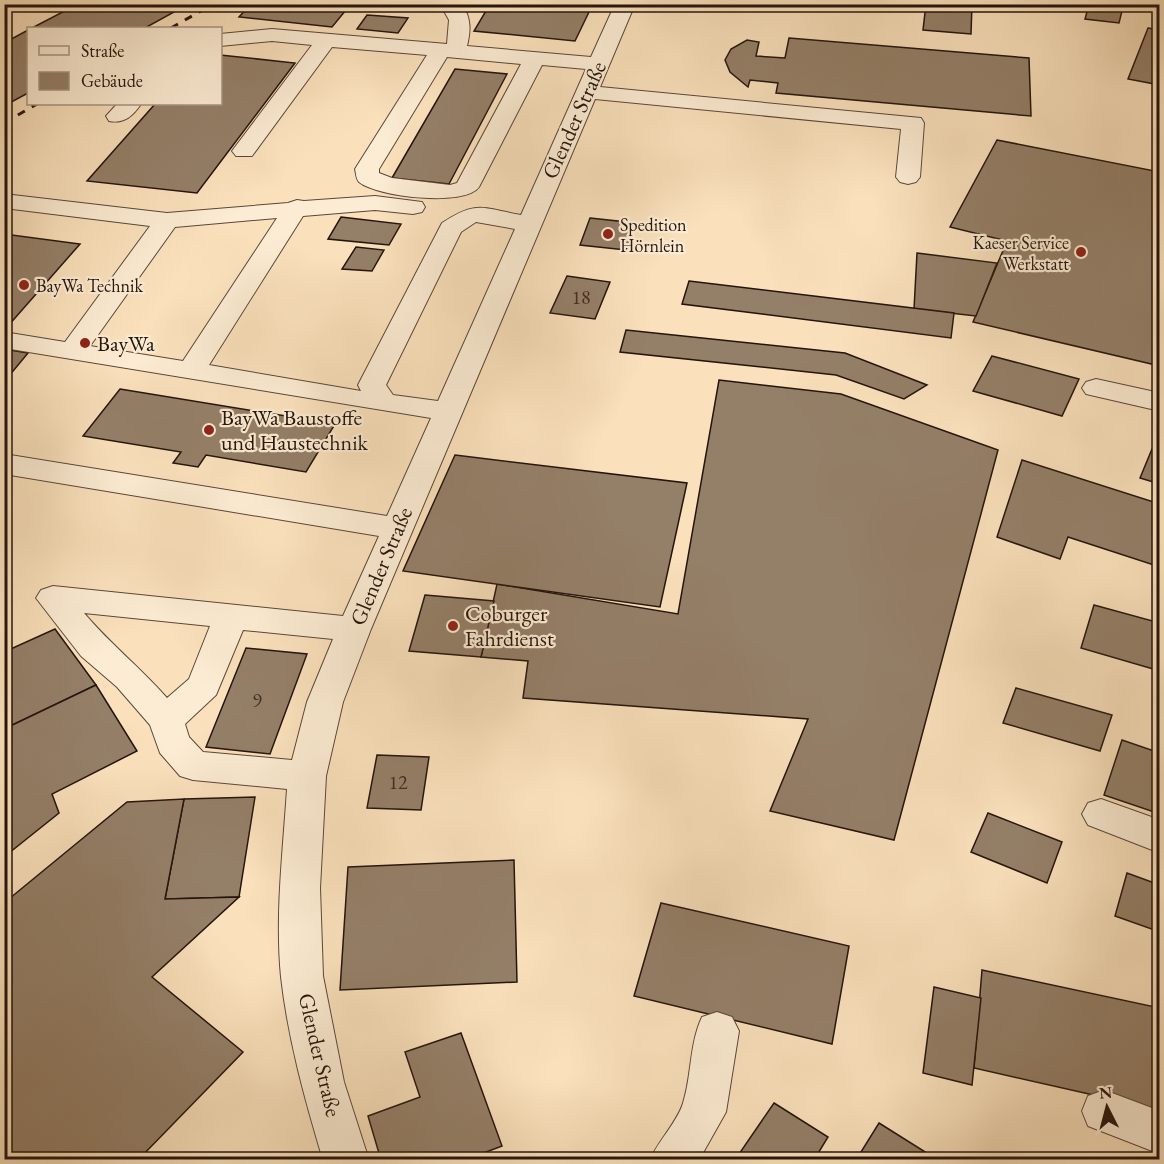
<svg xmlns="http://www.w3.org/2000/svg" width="1164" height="1164" font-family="'EB Garamond',serif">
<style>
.building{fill:#947f68;stroke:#25140d;stroke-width:1.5}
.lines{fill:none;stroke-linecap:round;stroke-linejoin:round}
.minor-casing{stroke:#5a4739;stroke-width:2}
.minor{fill:#fcecd3;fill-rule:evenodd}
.rail{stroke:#25140d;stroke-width:3;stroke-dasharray:8 8;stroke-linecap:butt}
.poi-dot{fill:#8f2418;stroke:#fcecd3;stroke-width:2}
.labels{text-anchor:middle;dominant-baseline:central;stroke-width:4.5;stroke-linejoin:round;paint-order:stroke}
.far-poi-label{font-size:18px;fill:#25140d;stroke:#fcecd3;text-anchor:start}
.number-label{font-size:20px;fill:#412f24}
.street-label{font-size:22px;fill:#25140d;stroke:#fcecd3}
.poi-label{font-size:22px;fill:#25140d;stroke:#fcecd3;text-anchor:start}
</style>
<rect width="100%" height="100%" fill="#fae1bc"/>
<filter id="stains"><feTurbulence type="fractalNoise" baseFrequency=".00333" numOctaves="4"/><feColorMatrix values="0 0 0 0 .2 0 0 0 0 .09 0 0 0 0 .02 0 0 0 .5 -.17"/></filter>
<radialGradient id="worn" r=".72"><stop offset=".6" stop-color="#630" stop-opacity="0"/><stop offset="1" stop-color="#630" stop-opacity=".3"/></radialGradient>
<!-- building -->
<g class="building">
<polygon points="78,4 179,4 185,6 145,28 32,28"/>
<polygon points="262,4 347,4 350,5 332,27 239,17 250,5"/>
<polygon points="490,4 530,4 590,10 575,41 474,31"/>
<polygon points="926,4 972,4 971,34 923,30"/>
<polygon points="1089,4 1123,7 1119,23 1085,19"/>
<polygon points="367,15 408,18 398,33 357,29"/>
<polygon points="1148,28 1160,30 1160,85 1128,79"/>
<polygon points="28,30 28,93 4,106 4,43"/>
<polygon points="789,38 1029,58 1031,116 776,93 778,83 750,80 748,87 730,72 725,60 731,49 747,40 759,42 756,56 785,58"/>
<polygon points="220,55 295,63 197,193 87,181 155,104 220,104"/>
<polygon points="455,69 507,74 449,184 392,178"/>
<polygon points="997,140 1160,172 1160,366 973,322 1007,241 950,227"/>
<polygon points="341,217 401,224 389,245 328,239"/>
<polygon points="590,218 636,223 626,250 580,245"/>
<polygon points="4,234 80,244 8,326 4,326"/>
<polygon points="356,247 384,250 372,271 342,269"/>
<polygon points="917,253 997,263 976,316 914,309"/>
<polygon points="567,276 610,282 595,319 550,313"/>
<polygon points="689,281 954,313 951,338 682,304"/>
<polygon points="626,330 845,353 927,385 904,399 836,375 620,352"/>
<polygon points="4,349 28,353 4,382"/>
<polygon points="992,356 1079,379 1062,416 973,391"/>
<polygon points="719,380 841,394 998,450 894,840 770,811 808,719 523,698 528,661 481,657 497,584 678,614"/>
<polygon points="120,389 335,424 306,472 206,455 198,467 173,463 181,452 83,436"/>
<polygon points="1152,449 1160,452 1160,484 1140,478"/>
<polygon points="455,455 687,483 660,607 403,571"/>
<polygon points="1022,460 1160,504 1160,567 1068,537 1060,559 997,537"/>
<polygon points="425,595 494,601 481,657 409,651"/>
<polygon points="1094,605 1160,623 1160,671 1081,648"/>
<polygon points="55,629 96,685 4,729 4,652"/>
<polygon points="246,648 307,654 270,754 206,747"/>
<polygon points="96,685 137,751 52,794 59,813 4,857 4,729"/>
<polygon points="1016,688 1112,715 1100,751 1003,723"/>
<polygon points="1122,740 1160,753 1160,814 1104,795"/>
<polygon points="377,755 429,757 421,810 367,808"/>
<polygon points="255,797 239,897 165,899 184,799"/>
<polygon points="184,799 165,899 239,897 152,977 243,1052 138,1160 4,1160 4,903 127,802"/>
<polygon points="988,813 1062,842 1047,883 971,852"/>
<polygon points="514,860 517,982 340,990 348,867"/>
<polygon points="1127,873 1160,885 1160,932 1115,916"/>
<polygon points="661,903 849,946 832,1044 634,996"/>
<polygon points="982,970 1160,1008 1160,1110 974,1068"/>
<polygon points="934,987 981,998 972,1085 923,1073"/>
<polygon points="461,1033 502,1146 465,1160 381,1160 368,1116 420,1097 405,1052"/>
<polygon points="774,1103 828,1137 814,1160 748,1160 739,1154"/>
<polygon points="879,1123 938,1160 856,1160"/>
</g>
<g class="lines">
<!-- minor casing -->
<g class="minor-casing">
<g id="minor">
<path d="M 440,4 L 462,4 C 471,18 471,30 467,46 L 591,57 L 615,4 L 635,4 L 600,87 L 921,118 L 924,123 L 920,177 L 916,182 L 908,184 L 900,182 L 896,177 L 901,129 L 595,99 L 371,629 L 343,702 L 326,776 L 320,888 L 323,976 L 344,1082 L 369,1160 L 323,1160 C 305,1100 288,1039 281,977 C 275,915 283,851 287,789 L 193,780 L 180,776 L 160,753 L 150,725 L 117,687 L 81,656 L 36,598 L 41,590 L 53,586 L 343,616 L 379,536 L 4,474 L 4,454 L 387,516 L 431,418 L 4,348 L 4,332 L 65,342 L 150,226 L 4,208 L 4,194 L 167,213 L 288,203 L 297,200 L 304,201 L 375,196 L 422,202 L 425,207 L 422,212 L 413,214 L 375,210 L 303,216 L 209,365 L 361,391 L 358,385 L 442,223 C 477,200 482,208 521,215 L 586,69 L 542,65 L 479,187 C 465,207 377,197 359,182 C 356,179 356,173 355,169 L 427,55 L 332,47 L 252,156 L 236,156 L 232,151 L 312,45 L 272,41 L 220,46 L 220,34 L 272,29 L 447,44 L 449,20 ZM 447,57 L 521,64 L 457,183 L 450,185 L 392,178 L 379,173 L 379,169 ZM 277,218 L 183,361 L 90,346 L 175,227 ZM 476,222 L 515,229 L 438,401 L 393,395 L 386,385 L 461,232 ZM 84,613 L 210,626 L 189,679 L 167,698 C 141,668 110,644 84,613 ZM 243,630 L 333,639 L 307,702 L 292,760 L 203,752 L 189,737 L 185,724 L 216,695 Z"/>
<path d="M 117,104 L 141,104 C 133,116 124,124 109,121 L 106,116 Z"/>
<polygon points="1096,379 1160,393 1160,411 1086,394 1082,388 1086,382"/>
<polygon points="1101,799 1160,820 1160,853 1088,825 1082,814 1088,803"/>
<path d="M 717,1012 L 732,1017 L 739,1031 L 726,1112 L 699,1160 L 650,1160 C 658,1141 678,1121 683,1103 C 692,1075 689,1045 702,1017 Z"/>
<polygon points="1104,1090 1160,1111 1160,1154 1088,1126 1082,1111 1088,1096"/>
</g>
</g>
<!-- minor -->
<use href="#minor" class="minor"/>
<!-- rail -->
<g class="rail">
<polyline points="171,28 213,4"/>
<polyline points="4,123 37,104"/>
</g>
</g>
<!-- markers -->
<g class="poi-dot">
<circle cx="608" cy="234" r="6"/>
<circle cx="1081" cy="252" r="6"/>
<circle cx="24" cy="285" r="6"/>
<circle cx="85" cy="343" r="6"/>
<circle cx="209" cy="430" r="6"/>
<circle cx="453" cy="626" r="6"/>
</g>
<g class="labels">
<!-- far-poi labels -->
<g class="far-poi-label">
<text x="620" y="224">Spedition<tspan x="620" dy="21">Hörnlein</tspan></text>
<text x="1069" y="242" text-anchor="end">Kaeser Service<tspan x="1069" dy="21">Werkstatt</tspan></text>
<text x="36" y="285">BayWa Technik</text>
</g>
<!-- number labels -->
<g class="number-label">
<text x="581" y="297">18</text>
<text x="257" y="700">9</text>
<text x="398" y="782">12</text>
</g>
<!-- street labels -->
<g class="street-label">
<text transform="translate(574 120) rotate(-66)">Glender Straße</text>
<text transform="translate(381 566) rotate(-67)">Glender Straße</text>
<text transform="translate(320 1055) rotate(77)">Glender Straße</text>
</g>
<!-- poi labels -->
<g class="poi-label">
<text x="97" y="343">BayWa</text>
<text x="221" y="417">BayWa Baustoffe<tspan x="221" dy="25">und Haustechnik</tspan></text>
<text x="465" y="613">Coburger<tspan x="465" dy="25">Fahrdienst</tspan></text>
</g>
</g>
<!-- margin -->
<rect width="1164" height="1164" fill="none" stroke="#fae1bc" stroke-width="24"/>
<rect x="6" y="6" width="1152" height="1152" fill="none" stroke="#25140d" stroke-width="3"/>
<rect x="12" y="12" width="1140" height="1140" fill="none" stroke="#25140d" stroke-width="1.5"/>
<!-- legend -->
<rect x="27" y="27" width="195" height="78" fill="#fcecd3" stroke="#a69684" stroke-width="1.5"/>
<rect x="39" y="46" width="30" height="9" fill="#fcecd3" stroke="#a69684" stroke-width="1.5"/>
<text x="81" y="57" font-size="18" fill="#25140d">Straße</text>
<rect x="39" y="72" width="30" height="18" fill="#947f68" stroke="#a69684" stroke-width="1.5"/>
<text x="81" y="87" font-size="18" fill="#25140d">Gebäude</text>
<!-- north arrow -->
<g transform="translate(1107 1107) rotate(354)" stroke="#fcecd3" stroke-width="4.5" paint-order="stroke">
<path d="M0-4.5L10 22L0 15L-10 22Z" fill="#25140d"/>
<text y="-9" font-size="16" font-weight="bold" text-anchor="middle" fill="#25140d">N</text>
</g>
<rect width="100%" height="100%" filter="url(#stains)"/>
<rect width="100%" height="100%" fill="url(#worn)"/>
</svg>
